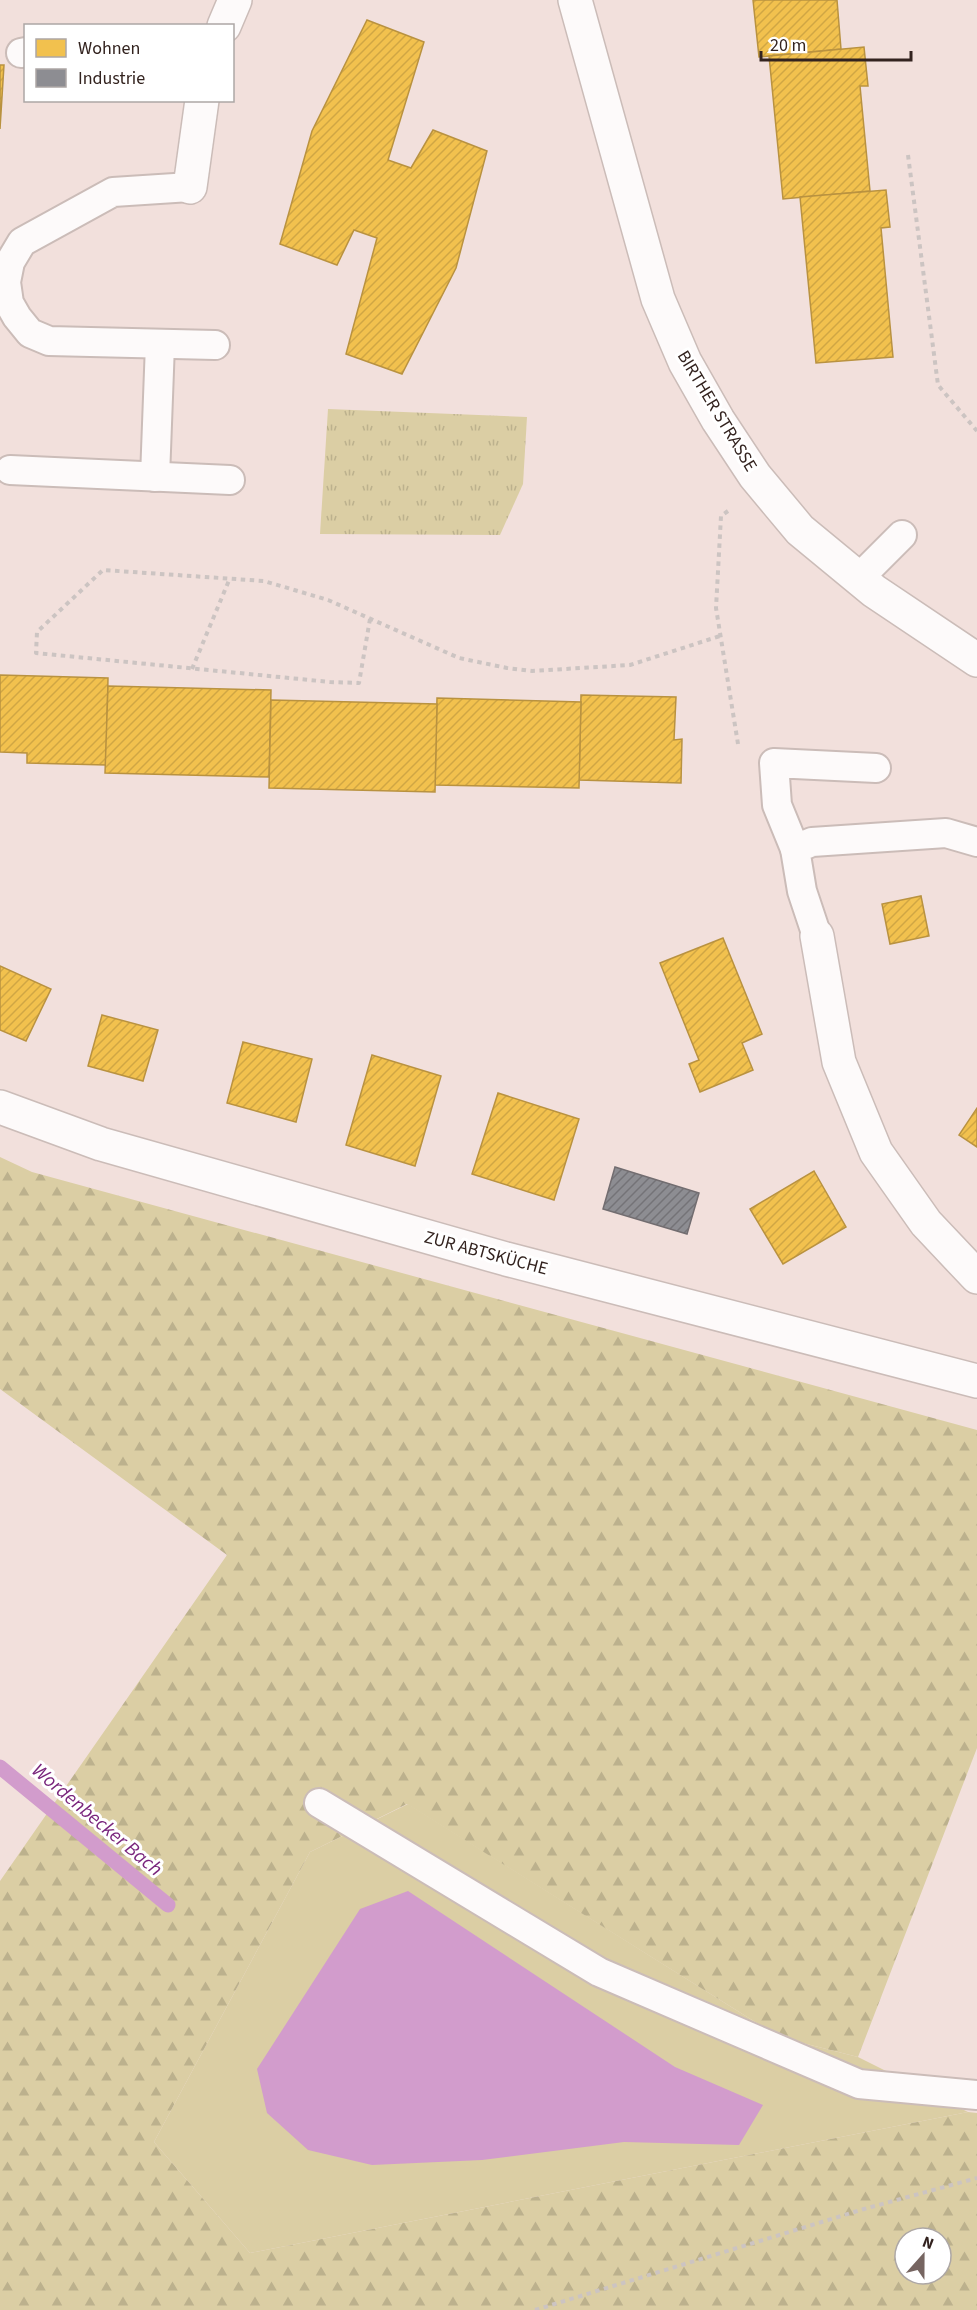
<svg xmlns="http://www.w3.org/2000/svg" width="977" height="2310" font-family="'Source Sans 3',sans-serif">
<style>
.grass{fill:#dbcea4}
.forest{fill:url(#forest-firs);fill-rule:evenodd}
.park{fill:url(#park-tufts)}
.water{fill:#d29ccc}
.homes{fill:url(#homes-hatch);stroke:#b99240;stroke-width:1.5}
.industry{fill:url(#industry-hatch);stroke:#726d70;stroke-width:1.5}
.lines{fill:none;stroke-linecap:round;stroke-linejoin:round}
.stream{stroke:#d29ccc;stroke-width:15}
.lane-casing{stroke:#cbbcb8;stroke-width:32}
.street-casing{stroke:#cbbcb8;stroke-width:36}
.secondary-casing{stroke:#cbbcb8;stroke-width:36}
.path{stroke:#ccc4c2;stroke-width:4;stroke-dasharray:4.5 4.5;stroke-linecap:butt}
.lane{stroke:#fdfafa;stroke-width:28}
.street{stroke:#fdfafa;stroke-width:33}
.secondary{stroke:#fdfafa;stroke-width:33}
.labels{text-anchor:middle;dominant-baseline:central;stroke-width:6;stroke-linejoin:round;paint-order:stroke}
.street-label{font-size:18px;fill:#33231f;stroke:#fff}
.water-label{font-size:20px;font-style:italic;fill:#79257c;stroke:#fff}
</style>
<defs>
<pattern id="forest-firs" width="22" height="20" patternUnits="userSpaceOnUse" patternTransform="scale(1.5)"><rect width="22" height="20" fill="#dbcea4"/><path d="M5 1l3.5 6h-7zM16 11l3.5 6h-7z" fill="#bcb18d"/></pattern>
<pattern id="park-tufts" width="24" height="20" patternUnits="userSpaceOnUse" patternTransform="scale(1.5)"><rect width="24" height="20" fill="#dbcea4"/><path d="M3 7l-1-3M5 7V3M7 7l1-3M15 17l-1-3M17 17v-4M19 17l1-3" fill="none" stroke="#bcb18d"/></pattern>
<pattern id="homes-hatch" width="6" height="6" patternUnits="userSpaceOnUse" patternTransform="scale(1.5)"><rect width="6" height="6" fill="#f2c14e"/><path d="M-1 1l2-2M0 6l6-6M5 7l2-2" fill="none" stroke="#d0a644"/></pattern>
<pattern id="industry-hatch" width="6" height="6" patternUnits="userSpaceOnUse" patternTransform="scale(1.5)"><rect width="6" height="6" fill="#8d8d92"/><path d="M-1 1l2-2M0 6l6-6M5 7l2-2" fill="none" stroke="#747377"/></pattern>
</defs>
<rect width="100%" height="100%" fill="#f2e0dc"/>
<!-- grass -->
<polygon class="grass" points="408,1804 779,2037 858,2057 968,2112 250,2253 154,2142 310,1852"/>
<!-- forest -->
<path class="forest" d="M 0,1157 L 32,1172 L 977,1430 L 977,1748 L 858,2057 L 779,2037 L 407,1804 L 310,1852 L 154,2142 L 250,2253 L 968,2112 L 977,2113 L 977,2310 L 0,2310 L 0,1881 L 227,1555 L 0,1389 ZM 905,2238 L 941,2238 L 941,2274 L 905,2274 Z"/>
<!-- park -->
<polygon class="park" points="328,409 527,417 523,484 500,535 320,534"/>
<!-- water -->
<polygon class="water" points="408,1891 675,2067 763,2105 739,2145 624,2142 482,2160 372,2165 308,2150 267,2113 257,2069 360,1909"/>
<!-- homes -->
<g class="homes">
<polygon points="753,0 837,0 841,49 759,57"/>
<polygon points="367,20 424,42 388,160 411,168 433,130 487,151 456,268 402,374 346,354 377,238 354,230 337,265 280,244 312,131"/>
<polygon points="864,47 868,86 860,86 870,191 783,199 769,56"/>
<polygon points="0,65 4,65 0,129"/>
<polygon points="886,190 890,227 881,228 893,357 816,363 800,197"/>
<polygon points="0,675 108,678 106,765 27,763 27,753 0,752"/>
<polygon points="108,686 271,690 269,777 105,773"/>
<polygon points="581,695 676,697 674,740 682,739 681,783 579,780"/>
<polygon points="437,698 581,702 579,788 435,785"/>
<polygon points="271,700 437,704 435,792 269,788"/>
<polygon points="921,896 929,936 890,944 882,904"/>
<polygon points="723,938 762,1034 742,1043 753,1070 700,1092 689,1064 699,1060 660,963"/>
<polygon points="0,966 51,989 26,1041 0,1030"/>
<polygon points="102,1015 158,1030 143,1081 88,1066"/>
<polygon points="243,1042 312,1059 296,1122 227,1103"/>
<polygon points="372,1055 441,1076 415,1166 346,1145"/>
<polygon points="498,1093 579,1119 554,1200 472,1174"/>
<polygon points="977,1108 977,1147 959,1135"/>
<polygon points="814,1171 846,1227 783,1264 750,1209"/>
</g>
<!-- industry -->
<polygon class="industry" points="615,1167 699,1193 687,1234 603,1209"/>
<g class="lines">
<!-- stream -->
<polyline class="stream" points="0,1767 168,1905"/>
<!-- lane casing -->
<g class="lane-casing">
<g id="lane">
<polyline points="21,53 26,52"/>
<polyline points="190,187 113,192 22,242 10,262 6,282 9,303 17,317 30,333 49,341 215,345"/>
<polyline points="10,470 230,480"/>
<polyline points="155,477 160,344"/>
<polyline points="859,578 902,535"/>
<polyline points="795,849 777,805 774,763 876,768"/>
<polyline points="817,936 802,891 795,849 812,842 946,833 977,842"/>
<polyline points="319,1803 599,1972 859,2084 977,2095"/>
</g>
</g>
<!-- street casing -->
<g class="street-casing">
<g id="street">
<polyline points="224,26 235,0"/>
<polyline points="190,187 202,100"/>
<polyline points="817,936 839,1062 876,1152 926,1223 977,1277"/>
<polyline points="0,1107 101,1144 506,1259 977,1381"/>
</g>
</g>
<!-- secondary casing -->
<g class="secondary-casing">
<polyline id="secondary" points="575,0 658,299 685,362 718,420 755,476 800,530 874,591 977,660"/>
</g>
<!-- path -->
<g class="path">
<polyline points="908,155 938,385 977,431"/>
<polyline points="728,511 721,516 716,608 738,744"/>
<polyline points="370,619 359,683 330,682 36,653 37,632 103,570 264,581 328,600 459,658 507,668 532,671 630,665 720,636"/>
<polyline points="192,669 230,578"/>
<polyline points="535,2310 864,2209 977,2178"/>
</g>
<!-- lane -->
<use href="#lane" class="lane"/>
<!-- street -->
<use href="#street" class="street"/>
<!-- secondary -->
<use href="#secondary" class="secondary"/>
</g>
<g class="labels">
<!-- street labels -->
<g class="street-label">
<text transform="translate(717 411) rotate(59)">BIRTHER STRASSE</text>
<text transform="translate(486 1253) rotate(15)">ZUR ABTSKÜCHE</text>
</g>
<!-- water labels -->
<g class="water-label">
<text transform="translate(97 1820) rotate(40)">Wordenbecker Bach</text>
</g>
</g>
<!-- legend -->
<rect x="24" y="24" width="210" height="78" fill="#ffffff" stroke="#ada7a5" stroke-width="1.5"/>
<rect x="36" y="39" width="30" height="18" fill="#f2c14e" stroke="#ada7a5" stroke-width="1.5"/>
<text x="78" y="54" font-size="18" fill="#33231f">Wohnen</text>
<rect x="36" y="69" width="30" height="18" fill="#8d8d92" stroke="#ada7a5" stroke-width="1.5"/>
<text x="78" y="84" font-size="18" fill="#33231f">Industrie</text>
<!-- north arrow -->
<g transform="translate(923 2256) rotate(21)"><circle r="28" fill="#ffffff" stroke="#ada7a5" stroke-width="1.5"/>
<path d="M0-4.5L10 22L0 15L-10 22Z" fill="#766561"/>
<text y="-9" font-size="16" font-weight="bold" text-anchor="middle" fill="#33231f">N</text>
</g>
<!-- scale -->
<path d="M761 51v9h150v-9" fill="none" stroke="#33231f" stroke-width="3"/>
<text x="770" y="51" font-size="18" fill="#33231f" stroke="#ffffff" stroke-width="4.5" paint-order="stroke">20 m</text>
</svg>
